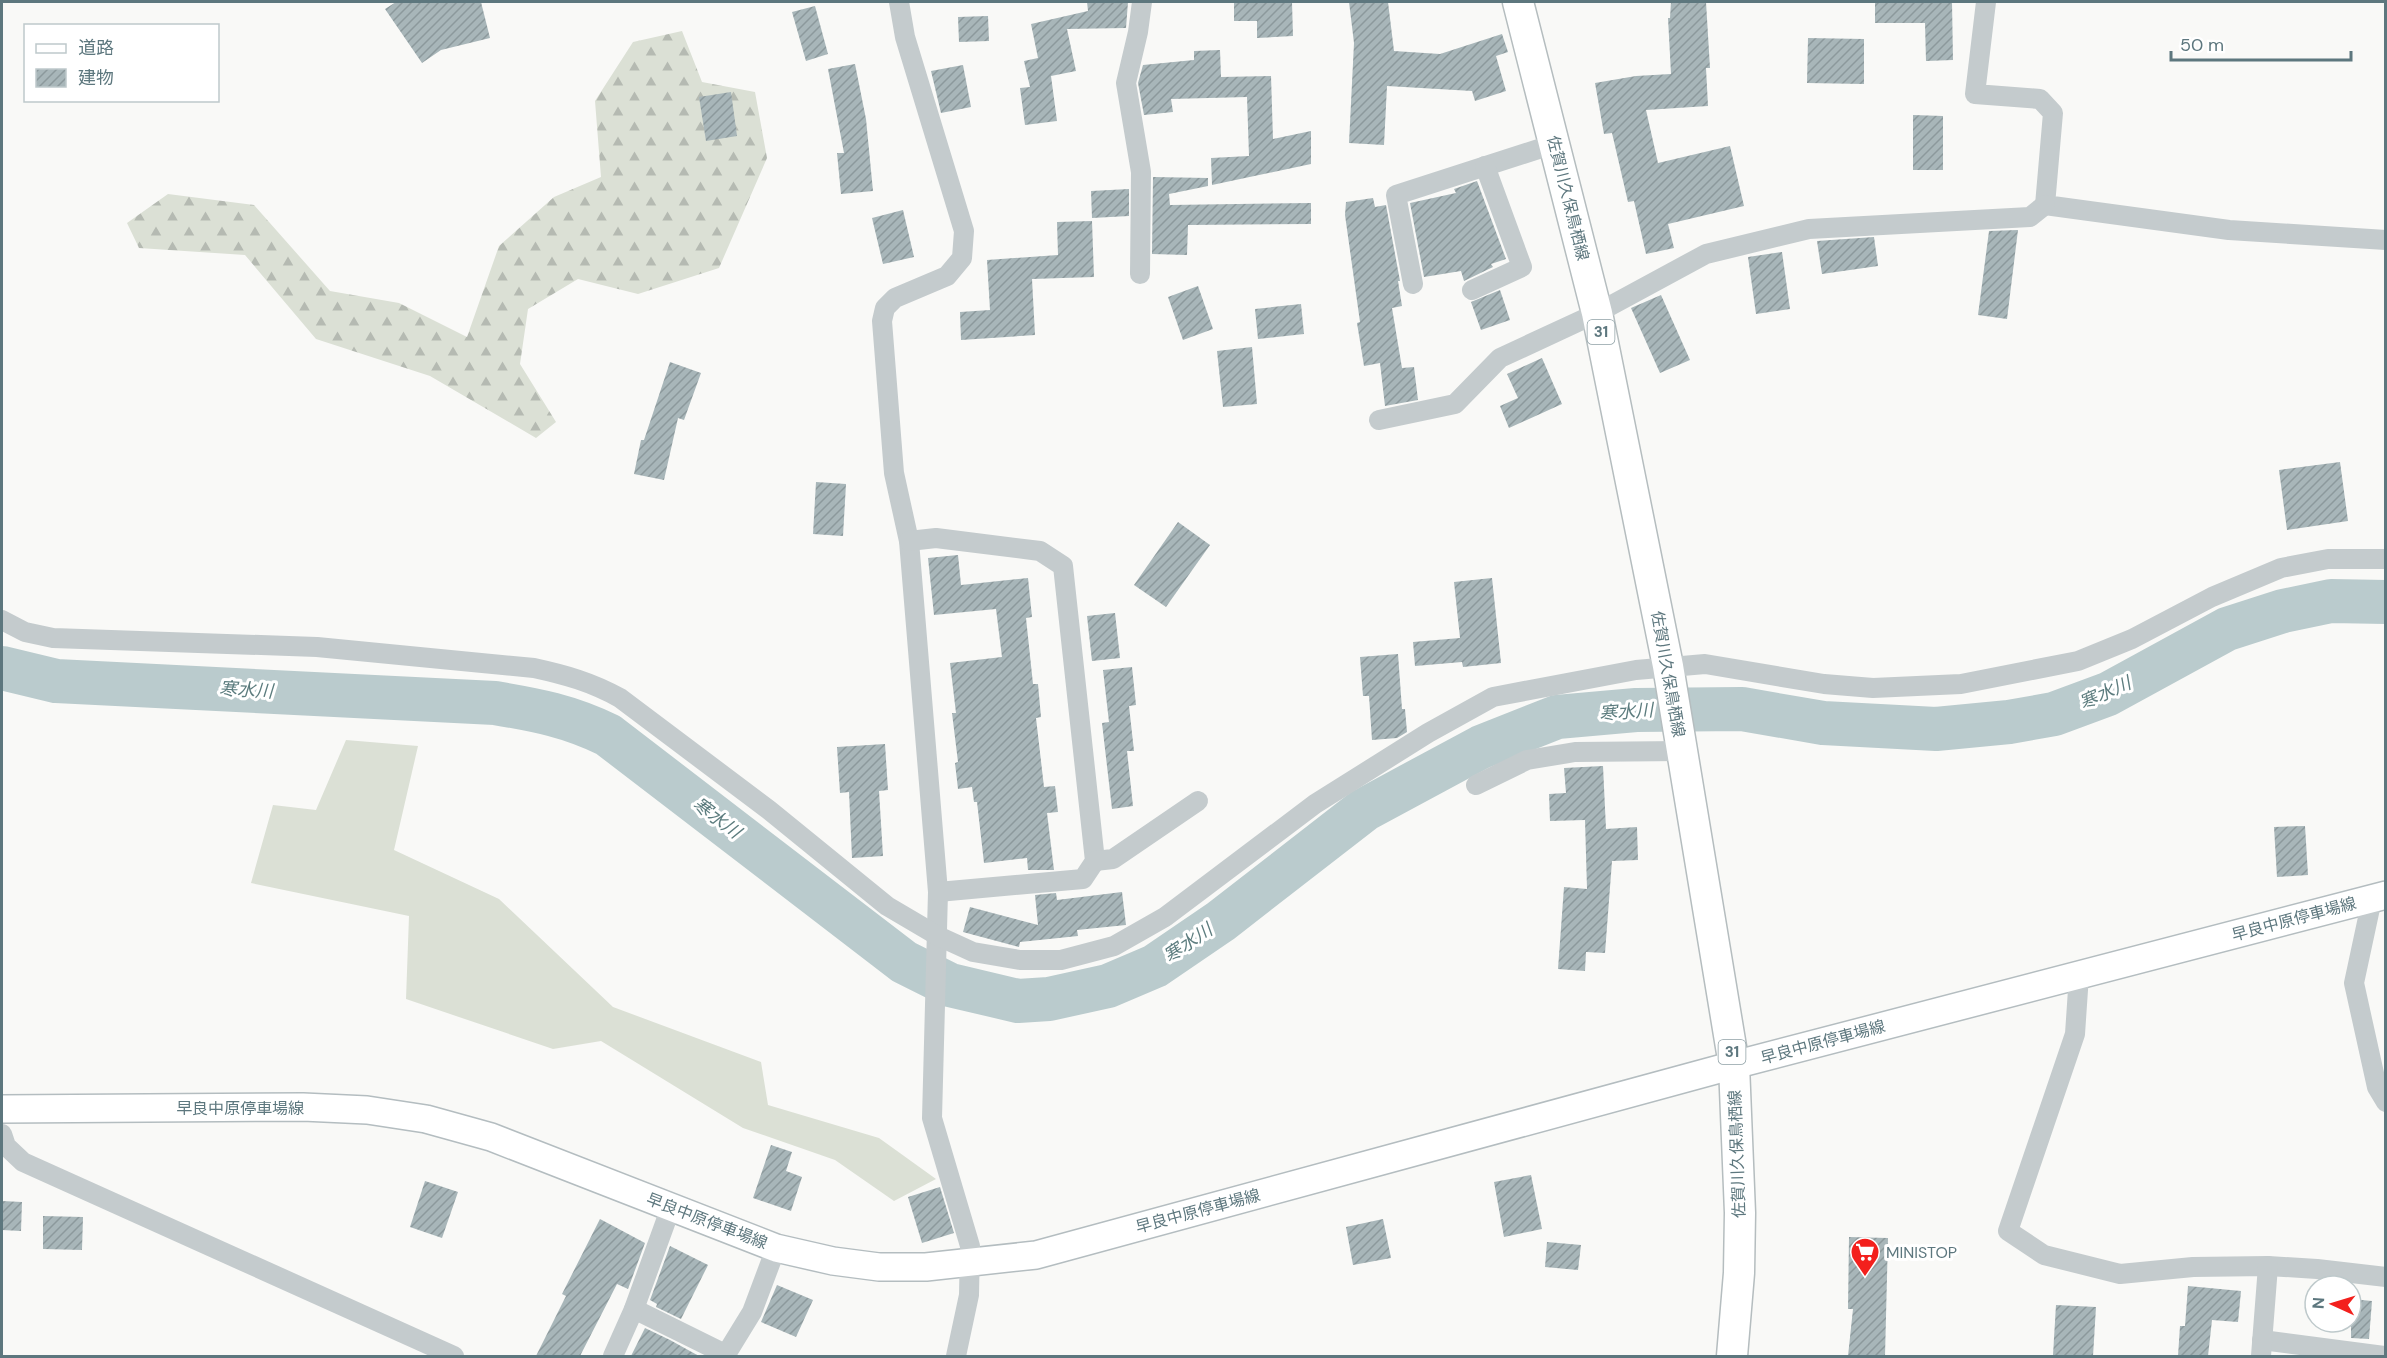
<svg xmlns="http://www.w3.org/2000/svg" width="2387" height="1358" font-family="'DM Sans','Noto Sans JP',sans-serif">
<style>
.grass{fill:#dbe0d5}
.forest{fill:url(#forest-firs)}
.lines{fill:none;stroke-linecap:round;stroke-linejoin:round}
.river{stroke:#bacbcd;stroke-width:44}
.building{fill:url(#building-hatch)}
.secondary-casing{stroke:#b4bdc0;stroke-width:30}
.primary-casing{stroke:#b5bdbf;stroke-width:33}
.street{stroke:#c4cbcd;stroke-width:20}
.secondary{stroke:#fff;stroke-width:27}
.primary{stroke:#fff;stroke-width:30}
.labels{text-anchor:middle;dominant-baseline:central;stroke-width:6;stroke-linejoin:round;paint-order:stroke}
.shield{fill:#fff;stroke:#8ea0a5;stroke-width:1.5}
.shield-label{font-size:15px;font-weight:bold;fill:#5d777e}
.street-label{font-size:16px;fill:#5d777e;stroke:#fff}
.poi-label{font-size:16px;fill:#5d777e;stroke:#fff;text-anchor:start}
.water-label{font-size:18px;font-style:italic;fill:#5c7c7e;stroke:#fff}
</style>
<defs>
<pattern id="forest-firs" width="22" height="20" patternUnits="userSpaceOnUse" patternTransform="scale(1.5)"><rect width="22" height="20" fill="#dbe0d5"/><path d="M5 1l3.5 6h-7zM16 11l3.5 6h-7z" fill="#b5bab2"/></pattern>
<pattern id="building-hatch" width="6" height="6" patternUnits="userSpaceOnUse" patternTransform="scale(1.5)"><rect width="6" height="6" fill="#a8b6b9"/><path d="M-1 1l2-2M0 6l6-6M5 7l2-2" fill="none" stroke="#8c999c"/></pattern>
</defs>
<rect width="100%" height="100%" fill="#f9f9f7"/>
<!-- grass -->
<polygon class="grass" points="346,740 418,746 394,850 499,899 613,1007 761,1062 768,1105 879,1138 936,1179 894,1201 835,1160 743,1128 601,1041 553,1049 406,999 409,916 251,883 273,805 316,810"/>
<!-- forest -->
<polygon class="forest" points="682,31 702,82 755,92 767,158 719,268 638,294 578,279 528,309 520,364 556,422 536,438 430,376 316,339 245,255 139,248 127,223 168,194 254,205 330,291 399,303 467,337 499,246 554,197 601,177 595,101 633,42"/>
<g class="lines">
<!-- river -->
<path class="river" d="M 2,668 L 56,681 L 495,703 C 537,710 569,716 608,735 L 904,962 L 950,985 L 1018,1001 L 1049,999 L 1108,986 L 1155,966 L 1221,921 L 1364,810 L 1481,747 L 1557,717 L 1636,710 L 1742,709 L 1823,723 L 1936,729 L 2009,722 L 2054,714 L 2108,694 L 2227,629 L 2283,611 L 2331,601 L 2386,602"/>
</g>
<!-- building -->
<g class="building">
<polygon points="396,2 481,2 490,38 441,50 422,63 385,9"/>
<polygon points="1087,2 1128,2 1126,28 1067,29 1076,71 1051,76 1057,121 1025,125 1020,88 1030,87 1024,61 1038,58 1031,24 1088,11"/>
<polygon points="1234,2 1292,2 1293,36 1257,38 1257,21 1234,21"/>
<polygon points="1349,2 1388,2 1394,51 1440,54 1502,34 1508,52 1496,56 1506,91 1475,101 1472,91 1387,86 1384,145 1349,143 1354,43"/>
<polygon points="1671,2 1706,2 1710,68 1706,68 1708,106 1646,110 1658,163 1730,146 1744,206 1668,224 1674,248 1646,254 1634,201 1628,202 1612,133 1604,134 1595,83 1636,76 1671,74 1668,18 1670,18"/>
<polygon points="1875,2 1952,2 1953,60 1926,61 1925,23 1875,23"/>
<polygon points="815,6 828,54 806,61 792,12"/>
<polygon points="988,16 989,41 959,42 958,17"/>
<polygon points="1808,38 1864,39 1864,84 1807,83"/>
<polygon points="1220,50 1221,77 1271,76 1273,139 1311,131 1311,164 1212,185 1211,158 1249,156 1247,97 1171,99 1173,112 1144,115 1138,83 1143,65 1194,60 1194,51"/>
<polygon points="855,64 866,119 873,191 841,194 837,153 844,153 828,69"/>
<polygon points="963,65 971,107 941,113 931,71"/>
<polygon points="731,92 737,136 706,141 699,97"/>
<polygon points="1913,115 1943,116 1943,170 1913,170"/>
<polygon points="1153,177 1208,178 1208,186 1169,194 1170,205 1311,203 1311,224 1188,225 1187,255 1152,254"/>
<polygon points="1477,181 1506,259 1491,264 1493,267 1464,281 1461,271 1424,277 1410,203 1456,193 1454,189"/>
<polygon points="1129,189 1129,216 1092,218 1091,191"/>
<polygon points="1373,198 1375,207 1386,205 1400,281 1398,281 1402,306 1392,308 1402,368 1414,367 1418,400 1385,406 1380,363 1364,366 1357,323 1360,322 1345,215 1346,202"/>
<polygon points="903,210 914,257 883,264 872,218"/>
<polygon points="1092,221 1094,277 1032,279 1035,335 961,340 960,312 990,310 987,260 1058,255 1057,222"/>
<polygon points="2018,230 2007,319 1978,315 1989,231"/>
<polygon points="1874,237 1878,266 1822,274 1817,241"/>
<polygon points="1782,252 1790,309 1756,314 1748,257"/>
<polygon points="1198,286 1213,329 1183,340 1168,297"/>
<polygon points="1500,290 1510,320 1481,330 1471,302"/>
<polygon points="1661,295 1690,360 1660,373 1631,308"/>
<polygon points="1301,304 1304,334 1258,339 1255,309"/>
<polygon points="1252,347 1257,404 1223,407 1217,351"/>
<polygon points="1542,358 1562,404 1509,428 1500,406 1518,398 1507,374"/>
<polygon points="670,362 701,373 684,420 678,418 664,480 634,474 641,440 644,440"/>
<polygon points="2340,462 2348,521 2287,530 2279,470"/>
<polygon points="816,482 846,484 843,536 813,534"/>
<polygon points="1178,522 1210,545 1166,607 1134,585"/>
<polygon points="958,555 961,585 1028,578 1032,617 1026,618 1033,684 1038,684 1041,717 1036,718 1044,787 1055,786 1058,812 1047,813 1054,870 1028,870 1027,858 984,863 977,802 974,802 972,787 958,789 955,763 958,762 952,713 956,713 950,663 1002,657 996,609 934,615 928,558"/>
<polygon points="1492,578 1501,663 1463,667 1462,662 1415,666 1413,642 1460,638 1454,582"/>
<polygon points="1115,613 1120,658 1092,661 1087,616"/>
<polygon points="1398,654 1402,709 1405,709 1407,732 1397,738 1372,740 1369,696 1363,696 1360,657"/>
<polygon points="1132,667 1136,705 1129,706 1134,751 1127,751 1133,806 1112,809 1102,723 1109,722 1103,670"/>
<polygon points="885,744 888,790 879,791 883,856 852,858 849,792 840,793 837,747"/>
<polygon points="1603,766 1606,829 1637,827 1638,860 1612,861 1605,953 1586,952 1585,971 1558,969 1564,887 1587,889 1585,820 1550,821 1549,794 1566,793 1564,768"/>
<polygon points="2305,826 2308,875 2277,877 2274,827"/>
<polygon points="1122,892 1126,925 1077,930 1078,936 1020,942 1019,947 963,932 970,907 1038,925 1035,895 1056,893 1057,900"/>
<polygon points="771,1145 792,1152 786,1171 802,1177 791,1211 753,1198"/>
<polygon points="1531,1175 1542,1229 1504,1237 1494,1182"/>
<polygon points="425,1181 458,1192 442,1238 410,1227"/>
<polygon points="940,1187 954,1233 922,1243 908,1197"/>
<polygon points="2,1201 22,1202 21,1231 2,1230"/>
<polygon points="43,1216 83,1217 82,1250 43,1249"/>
<polygon points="600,1219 645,1243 628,1289 617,1284 580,1356 536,1356 566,1296 562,1294"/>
<polygon points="1383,1219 1391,1258 1353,1265 1346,1227"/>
<polygon points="1849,1237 1888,1238 1885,1356 1848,1356 1853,1309 1848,1309"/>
<polygon points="1547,1242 1581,1245 1578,1270 1545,1267"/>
<polygon points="670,1246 708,1265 681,1319 656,1307 657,1304 650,1300"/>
<polygon points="777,1285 813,1300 796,1337 761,1322"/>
<polygon points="2188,1286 2241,1291 2238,1322 2212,1320 2208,1356 2178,1356 2180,1326 2185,1326"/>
<polygon points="2351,1299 2372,1301 2369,1339 2351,1338"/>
<polygon points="2056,1305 2096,1307 2093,1356 2053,1355"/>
<polygon points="645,1328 670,1340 699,1356 631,1356"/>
</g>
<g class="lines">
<!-- secondary casing -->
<g class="secondary-casing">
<polyline id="secondary" points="2,1109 303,1107 367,1110 426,1119 491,1137 776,1248 833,1261 879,1267 926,1267 1036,1255 1734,1065 2386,895"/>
</g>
<!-- primary casing -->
<g class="primary-casing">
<polyline id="primary" points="1518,2 1597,313 1668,666 1734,1065 1740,1213 1739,1273 1732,1356"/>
</g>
<!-- street -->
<g class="street">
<polyline points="899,2 905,37 964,231 962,258 947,276 895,298 885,308 882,321 894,473 909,541 938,892 932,1118 970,1246 969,1295 956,1356"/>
<polyline points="1986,2 1975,94 2040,99 2053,113 2045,205 2229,230 2386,240"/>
<polyline points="1140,274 1141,172 1126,83 1138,32 1142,2"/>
<polyline points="1413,284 1396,195 1554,144"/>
<polyline points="1472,290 1522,267 1485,166"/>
<polyline points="1379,420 1455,404 1500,358 1597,313 1706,254 1809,229 2030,217 2045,205"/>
<polyline points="909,541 936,538 1040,551 1063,566 1095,861 1083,879 938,892"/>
<path d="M 2,620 L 25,632 L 53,638 L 317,647 L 534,668 C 566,675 591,682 620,698 L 769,810 L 887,906 L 938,936 L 973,952 L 1020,960 L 1061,960 L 1114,946 L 1165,917 L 1315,804 L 1428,733 L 1493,697 L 1636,670 L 1705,664 L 1824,684 L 1873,688 L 1961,684 L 2078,661 L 2132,639 L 2212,597 L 2281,568 L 2328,559 L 2386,559"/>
<polyline points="1476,785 1527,760 1575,752 1682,751"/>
<polyline points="1095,861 1113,859 1198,801"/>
<polyline points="2372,899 2354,983 2377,1087 2386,1102"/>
<polyline points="2079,975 2075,1034 2008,1231 2044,1255 2120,1274 2193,1267 2268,1266 2317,1269 2386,1277"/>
<polyline points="2,1134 6,1146 23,1162 454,1356"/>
<polyline points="634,1309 727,1355"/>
<polyline points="2262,1340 2384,1356"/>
<polyline points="613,1356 634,1309 671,1207"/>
<polyline points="725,1356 752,1312 776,1248"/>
<polyline points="2261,1356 2268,1266"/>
</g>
<!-- secondary -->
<use href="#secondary" class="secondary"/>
<!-- primary -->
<use href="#primary" class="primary"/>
</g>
<!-- icons -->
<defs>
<g id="supermarket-pin" transform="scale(1.5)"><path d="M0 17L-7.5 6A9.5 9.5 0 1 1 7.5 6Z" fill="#f3201d" stroke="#fff"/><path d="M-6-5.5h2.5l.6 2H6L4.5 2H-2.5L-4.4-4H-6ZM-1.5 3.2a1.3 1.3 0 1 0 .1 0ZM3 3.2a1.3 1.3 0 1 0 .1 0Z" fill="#fff"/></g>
</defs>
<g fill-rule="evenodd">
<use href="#supermarket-pin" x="1865" y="1252"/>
</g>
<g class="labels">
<!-- shield labels -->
<g class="shield">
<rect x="1587.5" y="320" width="27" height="24" rx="4.5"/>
<rect x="1718.5" y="1040" width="27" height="24" rx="4.5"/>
</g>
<g class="shield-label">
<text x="1601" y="332">31</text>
<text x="1732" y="1052">31</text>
</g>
<!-- street labels -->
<g class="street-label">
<text transform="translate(1568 198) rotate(76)">佐賀川久保鳥栖線</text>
<text transform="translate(1668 674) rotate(80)">佐賀川久保鳥栖線</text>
<text transform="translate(2294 919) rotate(-15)">早良中原停車場線</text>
<text transform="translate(1823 1042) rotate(-15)">早良中原停車場線</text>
<text x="240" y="1108">早良中原停車場線</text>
<text transform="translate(1737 1154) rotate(-92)">佐賀川久保鳥栖線</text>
<text transform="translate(1198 1211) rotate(-15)">早良中原停車場線</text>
<text transform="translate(707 1221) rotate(21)">早良中原停車場線</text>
</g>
<!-- poi labels -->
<g class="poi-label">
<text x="1886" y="1252">MINISTOP</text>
</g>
<!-- water labels -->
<g class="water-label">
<text transform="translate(246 690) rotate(3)">寒水川</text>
<text transform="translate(2105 693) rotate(-24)">寒水川</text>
<text transform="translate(1626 712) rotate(-4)">寒水川</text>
<text transform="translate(717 818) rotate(37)">寒水川</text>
<text transform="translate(1188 943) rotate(-34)">寒水川</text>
</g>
</g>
<!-- border -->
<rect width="2387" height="1358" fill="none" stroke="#5d777e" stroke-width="6"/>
<!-- legend -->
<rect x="24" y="24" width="195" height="78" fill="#ffffff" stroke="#bec9cb" stroke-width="1.5"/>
<rect x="36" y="44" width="30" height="9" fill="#ffffff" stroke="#bec9cb" stroke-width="1.5"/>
<text x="78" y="54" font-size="18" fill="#5d777e">道路</text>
<rect x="36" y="69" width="30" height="18" fill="url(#building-hatch)" stroke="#bec9cb" stroke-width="1.5"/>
<text x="78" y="84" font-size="18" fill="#5d777e">建物</text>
<!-- north arrow -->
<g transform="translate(2333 1304) rotate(274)"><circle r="28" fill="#ffffff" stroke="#bec9cb" stroke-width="1.5"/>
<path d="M0-4.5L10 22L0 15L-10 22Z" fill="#f3201d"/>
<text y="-9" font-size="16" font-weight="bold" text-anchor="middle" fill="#5d777e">N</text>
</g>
<!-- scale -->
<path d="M2171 51v9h180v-9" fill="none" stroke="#5d777e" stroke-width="3"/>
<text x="2180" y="51" font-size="18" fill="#5d777e" stroke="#ffffff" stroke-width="4.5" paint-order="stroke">50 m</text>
</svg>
